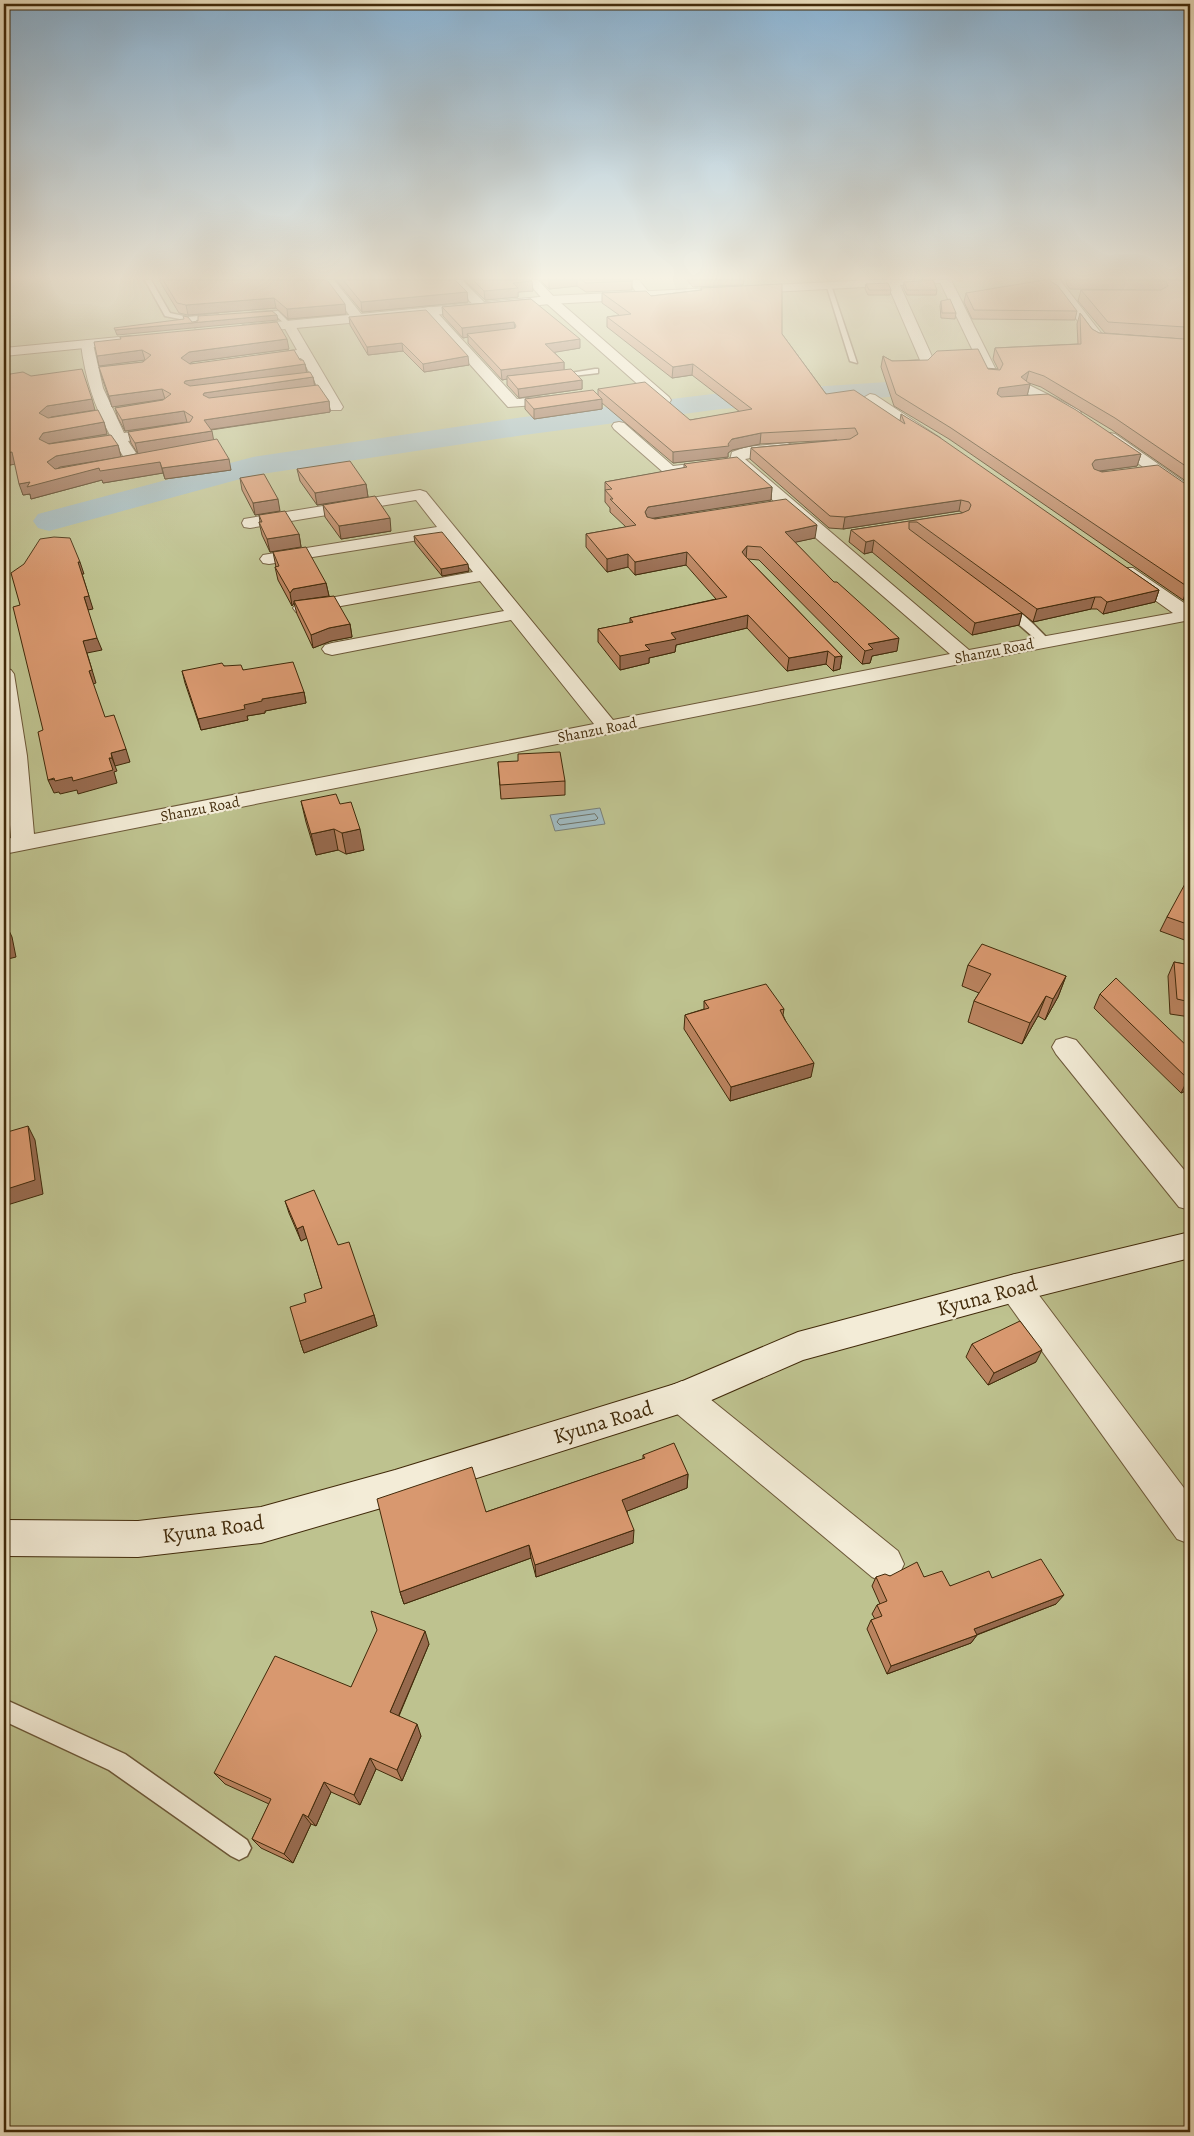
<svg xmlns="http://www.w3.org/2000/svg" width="1194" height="2136" font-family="Alegreya,serif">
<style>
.green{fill:#bec28f;stroke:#80764c}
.water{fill:#a0bac0;stroke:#7a8077}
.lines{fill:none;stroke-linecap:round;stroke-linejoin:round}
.shore{stroke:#707265;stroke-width:1}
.river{fill:#a0bac0;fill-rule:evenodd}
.service-casing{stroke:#6c5838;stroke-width:3}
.minor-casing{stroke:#6c5838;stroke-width:2}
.tertiary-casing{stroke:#6c5838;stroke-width:2}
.secondary-casing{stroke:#412a0a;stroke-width:2}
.service{fill:#f3ecd7;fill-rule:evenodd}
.minor{fill:#f3ecd7;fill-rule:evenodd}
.tertiary{fill:#f3ecd7;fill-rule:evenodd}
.secondary{fill:#f3ecd7;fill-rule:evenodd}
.wall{fill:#ba835f;stroke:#412a0a}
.shaded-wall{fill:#976a4e;stroke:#412a0a}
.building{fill:#d8986f;stroke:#412a0a}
.labels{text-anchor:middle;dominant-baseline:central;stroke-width:4.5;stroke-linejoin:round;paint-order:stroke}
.far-street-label{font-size:15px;fill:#412a0a;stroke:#f3ecd7}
.near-street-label{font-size:21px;fill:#412a0a;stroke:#f3ecd7}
</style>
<rect width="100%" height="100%" fill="#ece2c2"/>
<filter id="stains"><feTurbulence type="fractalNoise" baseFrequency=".004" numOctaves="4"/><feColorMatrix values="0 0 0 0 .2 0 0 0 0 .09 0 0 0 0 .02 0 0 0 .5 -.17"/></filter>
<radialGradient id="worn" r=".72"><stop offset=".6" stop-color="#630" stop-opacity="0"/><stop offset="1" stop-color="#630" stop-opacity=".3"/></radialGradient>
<!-- green -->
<rect class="green" x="4" y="280" width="1186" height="1852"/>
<!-- water -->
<polygon class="water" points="600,808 605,824 555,831 550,815"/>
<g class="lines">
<!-- shore -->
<polygon class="shore" points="595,814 598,818 596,820 560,825 557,822 559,819"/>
<!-- river -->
<polygon class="river" points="963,377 973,379 976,385 973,391 721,409 524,435 255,475 49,531 38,528 33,521 38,514 253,457 524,417 721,393"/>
<!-- service casing -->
<g class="service-casing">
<g id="service">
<polygon points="145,280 151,280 170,313 188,317 217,314 220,316 196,320 198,325 195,327 190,321 165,316"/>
<polygon points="826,284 831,285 857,363 850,361"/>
<polygon points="278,311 291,324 291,326 287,326 274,314 255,315 252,313"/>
<polygon points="595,369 598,369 598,373 556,378 552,376"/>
<path d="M 1000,604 C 1013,601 1039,630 1048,639 L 1048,643 L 1040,643 L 1000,608 Z"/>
<polygon points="4,1699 125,1754 247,1840 251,1848 247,1856 239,1860 231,1856 109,1770 4,1721"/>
</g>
</g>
<!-- minor casing -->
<g class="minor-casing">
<g id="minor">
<polygon points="322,280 334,280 362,315 364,318 362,321 354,321"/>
<polygon points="450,280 462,280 485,303 487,306 485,309 477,309"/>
<polygon points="526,280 538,280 554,297 669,397 671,400 669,403 659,403 546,303"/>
<polygon points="627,280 639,280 651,295 649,298 641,298"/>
<polygon points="894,280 899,283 934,361 926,369 893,370 886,366 893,362 920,360 887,283"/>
<polygon points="939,280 951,280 999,376 997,379 987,379 985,376"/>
<polygon points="1048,280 1060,280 1101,333 1110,341 1109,344 1099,344 1091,339"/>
<polygon points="429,307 433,308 517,399 563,395 570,399 563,403 508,407 425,314 423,311 425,308"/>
<polygon points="289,321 293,322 343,407 341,410 331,410 301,358 260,363 253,359 260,355 297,350 283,325"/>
<path d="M 87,340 L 93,344 L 103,388 L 124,433 L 167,427 L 174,431 L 172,434 L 128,441 L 136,453 L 128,458 L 123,456 L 115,443 L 76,449 L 71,448 L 69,445 L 71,442 L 110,435 C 94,406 85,377 81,344 Z"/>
<polygon points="1027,384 1079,410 1081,413 1079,416 1069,416 1022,391 1020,388"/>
<polygon points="870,394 875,395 940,438 938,441 928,441 865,401 863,398"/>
<polygon points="619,422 624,423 673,466 709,462 717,467 709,472 677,476 663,472 614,429 612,426 614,423"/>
<polygon points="1110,433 1115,434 1190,486 1190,498 1184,496 1105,440 1103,437 1105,434"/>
<polygon points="787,443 792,445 795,448 792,451 745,459 969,650 1173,613 1121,576 1118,572 1121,568 1133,568 1190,607 1190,620 965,663 4,854 4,840 11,838 4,744 4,668 11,670 14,674 27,756 34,834 594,724 511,620 332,655 325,653 322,649 325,645 332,643 504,611 480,581 302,613 296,612 293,608 296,604 302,603 473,572 444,536 269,564 263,563 260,559 263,555 269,554 437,527 416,500 250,528 244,527 242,523 244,519 250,518 420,490 426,492 613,720 950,654 780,507 730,460 732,452 746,447"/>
<polygon points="1066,1037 1076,1040 1190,1177 1190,1210 1179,1207 1056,1054 1052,1047 1056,1040"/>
<polygon points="1015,1274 1026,1278 1190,1496 1190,1544 1177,1539 1004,1298 999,1288 1004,1278"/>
<polygon points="682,1381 694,1386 898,1551 904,1564 898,1577 885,1583 872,1577 670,1408 665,1397 670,1386"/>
</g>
</g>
<!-- tertiary casing -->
<g class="tertiary-casing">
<g id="tertiary">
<polygon points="874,280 945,280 939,283 550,304 243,333 237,329 243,325 550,296"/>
<polygon points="130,336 135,337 136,340 135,343 4,356 4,348"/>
</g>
</g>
<!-- secondary casing -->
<g class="secondary-casing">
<polygon id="secondary" points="1190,1232 1190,1258 1015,1302 803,1360 682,1413 395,1504 261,1543 138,1557 4,1556 4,1520 138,1521 261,1507 395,1470 678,1383 798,1332 1015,1274"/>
</g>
<!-- service -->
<use href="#service" class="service"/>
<!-- minor -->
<use href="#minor" class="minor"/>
<!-- tertiary -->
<use href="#tertiary" class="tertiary"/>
<!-- secondary -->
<use href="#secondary" class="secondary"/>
</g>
<!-- wall -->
<g class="wall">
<polygon points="159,280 327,280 346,314 288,319 276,308 188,315 179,313"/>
<polygon points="336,280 455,280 467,292 468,302 362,312"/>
<polygon points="464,280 531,280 533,291 518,292 518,297 485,300"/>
<polygon points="540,280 632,280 632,290 586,292 577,286 549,289"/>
<polygon points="687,280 744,280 743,285 693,287"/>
<polygon points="1066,280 1190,280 1190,484 1112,430 1041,387 1029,383 1030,384 1027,396 1141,454 1137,466 1100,471 1190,486 1190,599 1183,600 949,439 894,406 881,367 883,356 892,361 998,369 993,359 995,348 1078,344 1077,324 1080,313 1092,329 1099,333 1182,339 1105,333 1078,301 1081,290 1136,290 1070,289 1067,285"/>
<polygon points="904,282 937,290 936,295 907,295 903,287"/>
<polygon points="866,284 891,290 890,295 868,295 865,289"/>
<polygon points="701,288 782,334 826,394 900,421 901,414 1159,590 1155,602 1103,614 1097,609 1091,609 1033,622 1022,613 1019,625 972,635 872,552 864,554 849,542 851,530 963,513 959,511 843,529 829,528 750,459 751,448 837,440 760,444 732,450 728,453 728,457 673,463 602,403 602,409 534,419 525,409 525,399 598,395 598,389 690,420 740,412 692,375 672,378 607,327 607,317 619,315 602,303 602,293 651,296 701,290"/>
<polygon points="966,293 1077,311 1075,320 972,319 964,302"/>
<polygon points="531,299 580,348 554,352 564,362 564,370 582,380 582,389 519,398 507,385 507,379 502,380 468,343 468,337 463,338 443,316 442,307"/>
<polygon points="941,301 956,313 955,319 941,318 940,306"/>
<polygon points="349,317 469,365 424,372 403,351 368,355 350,325"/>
<polygon points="120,337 289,349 192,362 190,364 300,360 305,364 307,372 313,377 315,385 329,401 330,412 211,430 213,440 231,470 165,479 163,473 103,483 102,480 31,499 30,494 23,495 15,464 4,466 4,373 4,375 95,410 51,417 104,422 107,434 48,444 118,445 121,457 60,467 58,469 138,454 131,443 128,432 187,422 125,431 118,418 115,408 163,400 164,399 112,407 102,378 99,367 143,362 144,360 99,366 97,356 121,339"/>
<polygon points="684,464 772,487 771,500 652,518 815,538 795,542 897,651 872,656 870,663 862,664 759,560 748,559 842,656 840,669 833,671 826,664 787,671 747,628 676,645 675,652 649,658 649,663 620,670 598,642 598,629 630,623 630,618 716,599 686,565 635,575 628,567 607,572 586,547 586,534 626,527 610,512 610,508 605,502 605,482 684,468"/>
<polygon points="297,469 366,484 368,497 317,505 300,481"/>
<polygon points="240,478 280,511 255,515 242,490"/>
<polygon points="323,505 391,531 341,539 325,517"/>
<polygon points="259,515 299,534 301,547 270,552 262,535 259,522 260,522"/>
<polygon points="414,536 469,571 442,576 415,543"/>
<polygon points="273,552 326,583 329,596 350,624 352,637 331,641 313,648 297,614 294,603 292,606 278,580 275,567 276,567"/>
<polygon points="224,666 243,670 304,692 306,703 265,711 265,713 247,716 248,720 201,730 185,683 182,671"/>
<polygon points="498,762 565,781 565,795 501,799"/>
<polygon points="301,801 340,804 364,850 346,854 338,850 316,855 306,822"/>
<polygon points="1190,883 1190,942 1160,931 1167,917"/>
<polygon points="1174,962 1190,965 1190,1017 1170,1014 1168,976"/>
<polygon points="968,965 1066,976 1058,997 1045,1020 1038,1016 1022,1044 968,1022 974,1001 979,993 962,986"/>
<polygon points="1100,994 1190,1049 1190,1089 1181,1093 1094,1008"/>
<polygon points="704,1001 784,1009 783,1015 811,1077 730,1101 684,1029 685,1015 704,1009"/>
<polygon points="285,1201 338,1245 374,1315 377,1326 304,1353 300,1341 306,1302 322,1288 307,1238 301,1241 289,1213"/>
<polygon points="972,1344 1036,1362 988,1385 966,1357"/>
<polygon points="643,1455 688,1474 687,1488 627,1511 633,1543 536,1577 531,1558 404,1604 400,1592 486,1512 643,1459"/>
<polygon points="890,1576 924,1577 950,1586 992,1578 1056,1604 977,1635 971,1643 887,1674 867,1629 871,1620 875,1619 872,1614 877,1605 880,1604 872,1586 876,1577"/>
<polygon points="429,1644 399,1716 421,1736 402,1781 376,1769 360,1805 331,1792 316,1826 311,1824 293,1863 261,1848 252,1839 269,1804 225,1784 214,1773 351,1687"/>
</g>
<!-- shaded-wall -->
<g class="shaded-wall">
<polygon points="549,280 577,280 577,286 549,289"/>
<polygon points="532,281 533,291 518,292 518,297 485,300 484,291 513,283"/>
<polygon points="467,292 468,302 362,312 361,302"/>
<polygon points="274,298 276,308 188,315 186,305"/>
<polygon points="345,304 346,314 288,319 287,309"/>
<polygon points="277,315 278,320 117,335 115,330"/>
<polygon points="514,322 515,331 467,334 468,337 463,338 462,328"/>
<polygon points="4,326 5,326 8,336 4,336"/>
<polygon points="287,339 289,349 192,362 183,369 181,358 189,352"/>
<polygon points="580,339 580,348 545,354 545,344"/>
<polygon points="402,343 403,351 368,355 367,347"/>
<polygon points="142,350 145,360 99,366 97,356"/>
<polygon points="468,356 469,365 424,372 423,364"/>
<polygon points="564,362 564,371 507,376 507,379 502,380 501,370"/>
<polygon points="305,364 307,375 188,391 184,383 185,381"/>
<polygon points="693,364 692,375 672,378 673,367"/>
<polygon points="1029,371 1026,382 1030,384 1027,396 996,400 997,394 999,388 1021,377"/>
<polygon points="313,377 315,388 207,403 203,395 204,393"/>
<polygon points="582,380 582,389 519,398 518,389"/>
<polygon points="162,389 165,399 112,407 109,396"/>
<polygon points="92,399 95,410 51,417 42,424 39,413 47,406"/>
<polygon points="602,399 602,409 534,419 534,409"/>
<polygon points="329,401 330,412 207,430 204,420"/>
<polygon points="184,411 187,422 125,431 122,420"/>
<polygon points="104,422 107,434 47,444 39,439 43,433"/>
<polygon points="212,431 214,442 138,454 135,443"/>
<polygon points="761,433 760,444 732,450 728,453 728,457 673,463 673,452"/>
<polygon points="118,445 121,457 60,467 50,473 47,462 56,456"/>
<polygon points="12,452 16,464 4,466 4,453"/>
<polygon points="1141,454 1137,466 1092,472 1092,464 1095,460"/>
<polygon points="229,459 231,470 165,479 162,468"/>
<polygon points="160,462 163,473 103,483 102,480 31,499 30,494 23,495 19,484 99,468"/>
<polygon points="366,484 368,497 317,505 315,493"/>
<polygon points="772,487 771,500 648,519 645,512 648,507"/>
<polygon points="278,499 280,511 255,515 253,503"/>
<polygon points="961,500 959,511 843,529 845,517"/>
<polygon points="390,518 391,531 341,539 339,526"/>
<polygon points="817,525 815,538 783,545 785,532"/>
<polygon points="299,534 301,547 270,552 267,539"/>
<polygon points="874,540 872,552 864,554 866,542"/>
<polygon points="747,546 746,559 742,552"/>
<polygon points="687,552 686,565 635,575 635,562"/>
<polygon points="628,554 628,567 607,572 607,559"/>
<polygon points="78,562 80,562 84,574 82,574 93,609 88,610 84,597"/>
<polygon points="468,564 469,571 442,576 441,569"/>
<polygon points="326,583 329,596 294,601 294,603 292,606 290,593 293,589"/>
<polygon points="1188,587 1190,587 1190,599 1183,600"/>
<polygon points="1159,590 1155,602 1103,614 1107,602"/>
<polygon points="1095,597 1091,609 1033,622 1037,609"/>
<polygon points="1022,613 1019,625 972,635 975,623"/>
<polygon points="748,615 747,628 676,645 675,652 649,658 649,663 620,670 620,656 671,633"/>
<polygon points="350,624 352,637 331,641 313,648 311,635 329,628"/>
<polygon points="97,638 102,650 87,653 96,683 93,684 89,671 83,641"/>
<polygon points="899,638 897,651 872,656 870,663 862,664 865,651 868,644"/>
<polygon points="828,651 826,664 787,671 789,658"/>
<polygon points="842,656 840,669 833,671 835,657"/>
<polygon points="304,692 306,703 265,711 265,713 247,716 248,720 201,730 198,719 262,699"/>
<polygon points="126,749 130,762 115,766 111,753"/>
<polygon points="109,758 112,758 117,771 114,772 117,783 78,794 77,790 60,794 59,792 54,793 48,780 72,777"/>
<polygon points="334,829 338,850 316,855 311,834"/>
<polygon points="360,829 364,850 346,854 342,833"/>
<polygon points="4,920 12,937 16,957 4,960"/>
<polygon points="1066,976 1058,997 1045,1020 1053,999"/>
<polygon points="1046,996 1038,1016 1022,1044 1030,1023"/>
<polygon points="814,1063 811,1077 730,1101 731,1087"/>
<polygon points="1190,1078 1190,1089 1181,1093 1188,1079"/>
<polygon points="28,1126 35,1140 43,1194 4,1206 4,1190"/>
<polygon points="303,1226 307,1238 301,1241 297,1229"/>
<polygon points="374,1315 377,1326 304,1353 300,1341"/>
<polygon points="1042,1350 1036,1362 988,1385 994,1373"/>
<polygon points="688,1474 687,1488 622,1513 622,1500"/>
<polygon points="634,1530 633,1543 536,1577 535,1565"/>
<polygon points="529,1545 531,1558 404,1604 400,1592"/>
<polygon points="1064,1595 1056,1604 968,1638 974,1629"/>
<polygon points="425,1631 429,1644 395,1724 390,1712"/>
<polygon points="977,1635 971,1643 887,1674 891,1666"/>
<polygon points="417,1724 421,1736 402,1781 397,1770"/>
<polygon points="370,1758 376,1769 360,1805 354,1795"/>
<polygon points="324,1782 331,1792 316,1826 308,1817"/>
<polygon points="303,1814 311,1824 293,1863 284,1854"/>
</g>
<!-- building -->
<g class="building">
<polygon points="163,280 327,280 345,304 287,309 274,298 186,305 177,303"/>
<polygon points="343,280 455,280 467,292 361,302"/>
<polygon points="473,280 531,280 532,281 513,283 518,288 484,291"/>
<polygon points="582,280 632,280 633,281 586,283"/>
<polygon points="933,280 937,290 907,290 904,282"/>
<polygon points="1044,280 1049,280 1058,286 1077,311 974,310 966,293"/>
<polygon points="1121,280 1190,280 1190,332 1185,327 1108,322 1081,290 1161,290 1168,286 1166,281"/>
<polygon points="888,283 891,290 869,290 866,284"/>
<polygon points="782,284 782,334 826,394 854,390 905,424 901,414 939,437 1159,590 1107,602 1101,597 1095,597 1037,609 917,522 909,522 909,529 1022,613 975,623 874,540 866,542 851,530 962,513 969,510 971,505 969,502 961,500 845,517 830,516 751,448 850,439 858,434 855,428 761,433 732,439 728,444 729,446 673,452 598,389 645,382 690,420 752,409 693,364 673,367 607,317 631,314 602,293 646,291 651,296 702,290 701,288"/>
<polygon points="531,299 580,339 545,344 564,362 501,370 467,334 515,328 516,326 514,322 462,328 442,307"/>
<polygon points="950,299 956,313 942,313 941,301"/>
<polygon points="426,310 468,356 423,364 402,343 367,347 349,317"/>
<polygon points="272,311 277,315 115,330 114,328 184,319 183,316 188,317 192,322 198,321 198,316"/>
<polygon points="1080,313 1092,329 1099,333 1184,339 1190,335 1190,469 1115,418 1044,376 1029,371 1021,377 1030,384 999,388 997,394 1001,397 1048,394 1076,410 1141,454 1095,460 1092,464 1094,469 1102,472 1158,465 1187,485 1190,486 1190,587 1188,587 951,428 896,394 883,356 892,361 928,360 937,351 978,349 988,369 1000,370 1003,364 995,348 1081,344"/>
<polygon points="277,322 287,339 189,352 181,358 190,364 294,350 300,360 303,360 305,364 185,381 184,383 190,386 310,372 313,377 204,393 203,395 209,398 318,385 329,401 204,420 212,431 135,443 128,432 190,422 193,417 184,411 122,420 115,408 163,400 171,394 162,389 109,396 99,367 143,362 151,355 142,350 97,356 94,342 121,339 120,337"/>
<polygon points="82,369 92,399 47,406 39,413 48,418 98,410 104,422 43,433 39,439 49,444 111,435 118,445 56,456 47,462 55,469 217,439 229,459 162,468 160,462 100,471 99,468 27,487 30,482 19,484 12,452 4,453 4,374 4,375 23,372 31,376"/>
<polygon points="571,369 582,380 518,389 507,376"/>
<polygon points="593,390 602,399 534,409 525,399"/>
<polygon points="737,457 772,487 648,507 645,512 647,517 655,519 786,499 817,525 785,532 834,582 837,582 899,638 868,644 873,649 865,651 761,547 747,546 742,552 746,557 842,656 835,657 828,651 789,658 748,615 671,633 676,639 645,645 650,650 620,656 598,629 633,622 630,618 727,597 687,552 635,562 628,554 607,559 586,534 636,525 610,499 613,499 605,490 612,489 605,482 687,467 684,464"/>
<polygon points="350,461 366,484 315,493 297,469"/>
<polygon points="264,474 278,499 253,503 240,478"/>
<polygon points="375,496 390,518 339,526 323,505"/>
<polygon points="285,511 299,534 267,539 259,522 262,522 259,515"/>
<polygon points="442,532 468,564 441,569 414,536"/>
<polygon points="54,537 70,538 80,562 78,562 89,596 84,597 97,638 83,641 92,670 89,671 105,717 114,715 126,749 111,753 112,758 109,758 113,770 73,781 72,777 55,781 54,778 48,780 38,732 43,730 13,607 20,605 11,573 24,564 40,539"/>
<polygon points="306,547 326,583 293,589 290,593 275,567 279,566 273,552"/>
<polygon points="334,596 350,624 329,628 311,635 294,601"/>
<polygon points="293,662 304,692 262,699 262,701 244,705 245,709 198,719 182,671 222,663 224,666 241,665 243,670"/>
<polygon points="560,752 565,781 500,785 498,762 518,761 518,754"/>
<polygon points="336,794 340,804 351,802 360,829 342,833 334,829 311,834 301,801"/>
<polygon points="1186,882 1190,883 1190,925 1167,917"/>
<polygon points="4,921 8,939 4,940"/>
<polygon points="982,944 1066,976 1053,999 1046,996 1030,1023 974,1001 991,974 968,965"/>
<polygon points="1174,962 1190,965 1190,1002 1177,999"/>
<polygon points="1116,978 1190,1049 1190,1078 1188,1079 1100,994"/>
<polygon points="766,984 784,1009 780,1010 785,1020 814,1063 731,1087 685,1015 709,1008 704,1001"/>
<polygon points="28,1126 35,1180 4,1190 4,1133"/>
<polygon points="314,1190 338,1245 349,1242 374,1315 300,1341 290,1307 306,1302 304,1294 322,1288 303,1226 297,1229 285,1201"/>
<polygon points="1020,1321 1042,1350 994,1373 972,1344"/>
<polygon points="674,1443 688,1474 622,1500 634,1530 535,1565 529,1545 400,1592 377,1499 472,1467 486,1512 645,1458 643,1455"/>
<polygon points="1041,1559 1064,1595 974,1629 977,1635 891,1666 871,1620 882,1616 877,1605 887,1601 876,1577 885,1574 890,1576 917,1562 924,1577 942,1571 950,1586 989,1571 992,1578"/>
<polygon points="371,1611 425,1631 390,1712 417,1724 397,1770 370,1758 354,1795 324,1782 308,1817 303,1814 284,1854 252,1839 271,1799 214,1773 275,1656 351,1687 377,1630"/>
</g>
<!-- sky -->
<linearGradient id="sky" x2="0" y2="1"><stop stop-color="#8bb6d8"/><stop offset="0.48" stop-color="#f6f2e4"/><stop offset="1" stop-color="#f6f2e4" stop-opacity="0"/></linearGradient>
<rect width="1194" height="579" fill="url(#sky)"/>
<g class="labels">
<!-- far-street labels -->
<g class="far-street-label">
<text transform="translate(994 651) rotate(-11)">Shanzu Road</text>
<text transform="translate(597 730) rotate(-11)">Shanzu Road</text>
<text transform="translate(200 809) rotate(-11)">Shanzu Road</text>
</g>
<!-- near-street labels -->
<g class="near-street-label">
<text transform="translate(987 1296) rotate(-15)">Kyuna Road</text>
<text transform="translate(603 1422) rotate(-17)">Kyuna Road</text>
<text transform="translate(213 1529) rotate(-8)">Kyuna Road</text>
</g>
</g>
<!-- margin -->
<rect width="1194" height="2136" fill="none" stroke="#ece2c2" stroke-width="20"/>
<rect x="5" y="5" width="1184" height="2126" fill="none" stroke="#412a0a" stroke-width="2.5"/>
<rect x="10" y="10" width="1174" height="2116" fill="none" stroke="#412a0a"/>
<rect width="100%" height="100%" filter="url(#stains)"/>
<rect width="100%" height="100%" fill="url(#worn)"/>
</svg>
